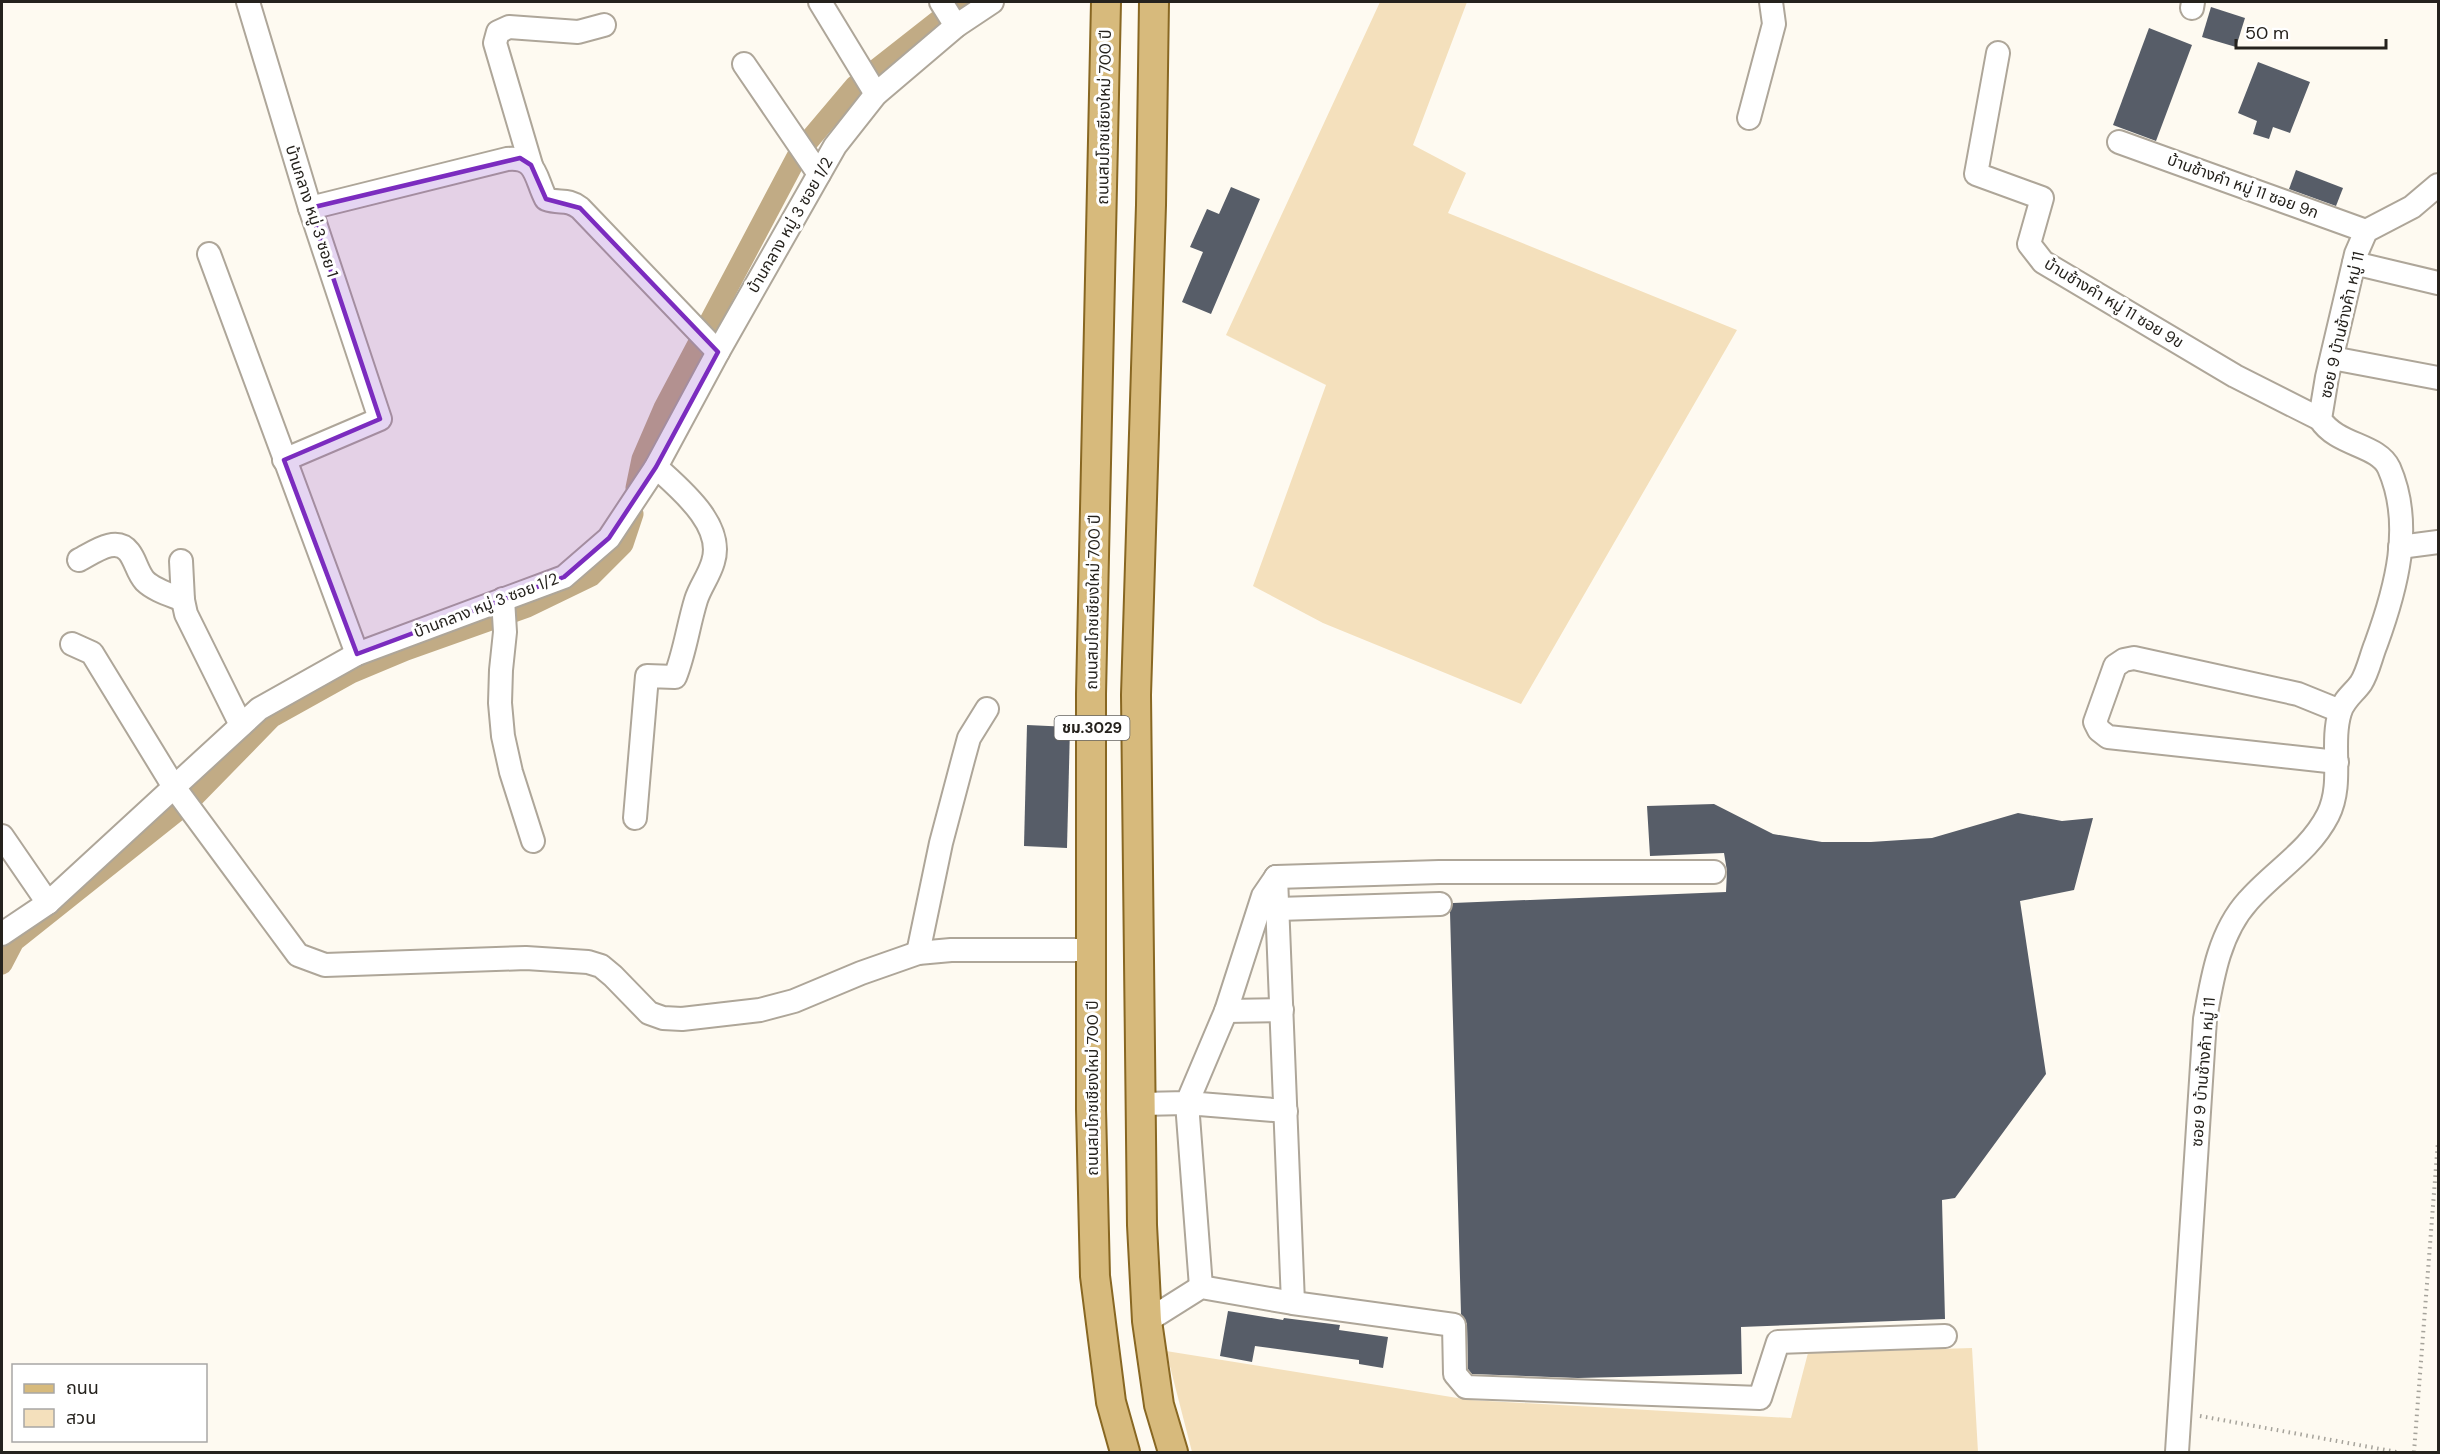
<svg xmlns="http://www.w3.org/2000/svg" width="2440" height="1454" font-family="'DM Sans','Noto Sans Thai',sans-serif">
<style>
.green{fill:#f4e0bc}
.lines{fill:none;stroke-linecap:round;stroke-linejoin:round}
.canal{stroke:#c1ab85;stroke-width:21}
.building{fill:#575d68}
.minor-casing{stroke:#aea699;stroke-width:26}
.major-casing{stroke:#886722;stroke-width:32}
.path{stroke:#a6a39b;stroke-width:4;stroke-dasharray:1.5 4.5;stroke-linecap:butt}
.minor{stroke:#fff;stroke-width:22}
.major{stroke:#d7ba7c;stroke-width:28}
.marked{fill:#7b2cbf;fill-opacity:0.2;stroke:#7b2cbf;stroke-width:4.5;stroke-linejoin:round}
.labels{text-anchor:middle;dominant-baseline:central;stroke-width:6;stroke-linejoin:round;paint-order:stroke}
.shield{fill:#fff;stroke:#666461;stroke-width:1.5}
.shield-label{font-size:15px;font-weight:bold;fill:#25221d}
.street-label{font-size:16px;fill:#25221d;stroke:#fff}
</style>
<rect width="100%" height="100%" fill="#fefaf1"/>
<!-- green -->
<g class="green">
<polygon points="1380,2 1467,2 1413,145 1466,173 1448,213 1737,330 1521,704 1323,623 1253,586 1326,385 1226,335"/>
<polygon points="1972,1348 1978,1452 1192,1452 1166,1351 1470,1400 1791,1418 1808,1353"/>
</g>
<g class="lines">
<!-- canal -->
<g class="canal">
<polyline points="636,488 642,459 664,408 800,151 855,86 962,2"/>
<polyline points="2,964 14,941 191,800 272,717 351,673 406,650 527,607 591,576 623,544 633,514"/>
</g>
</g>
<!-- building -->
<g class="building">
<polygon points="2211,7 2245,18 2236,47 2202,37"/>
<polygon points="2149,28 2192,45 2156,141 2113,125"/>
<polygon points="2258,62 2310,82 2290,133 2273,127 2269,139 2253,134 2257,121 2238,113"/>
<polygon points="2296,170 2343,188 2336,206 2289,189"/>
<polygon points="1231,187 1260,199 1211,314 1182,302 1203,252 1190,247 1207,209 1219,214"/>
<polygon points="1027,725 1070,727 1067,848 1024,846"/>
<polygon points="1714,804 1773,834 1822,842 1871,842 1932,838 2018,813 2062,821 2093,818 2074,890 2020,901 2046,1074 1955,1198 1942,1200 1945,1319 1741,1327 1742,1374 1578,1378 1472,1374 1468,1369 1467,1324 1461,1314 1450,912 1453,903 1726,892 1727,871 1724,853 1650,856 1647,806"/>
<polygon points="1228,1311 1283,1320 1284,1318 1340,1325 1339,1330 1388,1337 1383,1368 1359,1364 1359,1360 1255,1346 1252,1362 1220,1356"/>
</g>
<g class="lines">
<!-- minor casing -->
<g class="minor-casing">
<g id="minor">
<polyline points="248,2 310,208 380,419 284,460"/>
<polyline points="820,2 876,94"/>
<polyline points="941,2 956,26"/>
<polyline points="2192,8 2193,2"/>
<polyline points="1998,53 1976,174 2042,198 2029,244 2043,262 2235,376 2320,419"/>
<polyline points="744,64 819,174"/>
<polyline points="1749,118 1774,24 1771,2"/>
<polyline points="2119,142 2366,231"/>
<polyline points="531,165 495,43 498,32 509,27 578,32 604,25"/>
<path d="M 310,208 L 507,159 C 537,156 535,178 546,199 C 560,204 567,198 580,208 L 718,352"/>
<polyline points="209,254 357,654"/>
<polyline points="2354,263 2438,283"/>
<polyline points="2332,358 2438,378"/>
<polyline points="2400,547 2438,542"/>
<path d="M 79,560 C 93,553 116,535 129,552 C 136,561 137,572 145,581 C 154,590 171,595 183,600"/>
<polyline points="181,561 183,600 186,614 241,725"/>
<polyline points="503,599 505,632 501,670 500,703 503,736 511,772 533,841"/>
<polyline points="72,644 92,653 174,787 298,955 325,965 526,958 588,962 601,966 613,976 649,1013 663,1018 682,1019 760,1010 794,1001 861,973 918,953 951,950 1091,950"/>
<polyline points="2337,762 2108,737 2099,730 2095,722 2115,666 2124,660 2134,658 2298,694 2340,711"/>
<path d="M 635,818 L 647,676 L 675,677 C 685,652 688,626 696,600 C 700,587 709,576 713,562 C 725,525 680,489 656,467"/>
<polyline points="2,836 48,903"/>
<polyline points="1276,877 1439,872 1714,872"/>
<polyline points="1276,877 1293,1303"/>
<polyline points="1278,909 1440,904"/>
<polyline points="2,934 48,903 259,709 357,654 564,577 609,538 656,467 718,352 835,146 876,94 956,26 992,2"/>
<polyline points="918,953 941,843 963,760 969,738 987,709"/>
<polyline points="1226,1011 1282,1010"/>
<polyline points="1141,1104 1187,1103 1226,1011 1263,896 1276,877"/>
<polyline points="1201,1287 1187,1103 1286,1111"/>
<polyline points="1147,1321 1201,1287 1293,1303 1454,1325 1455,1374 1466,1387 1760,1398 1778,1342 1945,1336"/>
<path d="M 2177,1452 L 2205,1019 C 2212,979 2219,933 2248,901 C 2274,871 2309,852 2328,815 C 2344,783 2330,745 2340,712 C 2344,699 2354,693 2361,683 C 2368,672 2371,656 2376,644 C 2396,589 2414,525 2389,468 C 2378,444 2337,446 2320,419 L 2327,377 L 2356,254 L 2366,231 L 2412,207 L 2438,185"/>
</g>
</g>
<!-- major casing -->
<g class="major-casing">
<g id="major">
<polyline points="1106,2 1091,694 1091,1109 1095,1276 1111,1402 1125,1452"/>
<polyline points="1154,2 1151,205 1136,695 1142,1225 1147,1321 1159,1405 1173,1452"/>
</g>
</g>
<!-- path -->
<g class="path">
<polyline points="2200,1416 2397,1452"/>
<polyline points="2414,1452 2438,1141"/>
</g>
<!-- minor -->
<use href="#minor" class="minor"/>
<!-- major -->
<use href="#major" class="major"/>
</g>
<!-- marked area -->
<path class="marked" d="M 520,158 L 531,165 L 546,199 L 580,208 L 718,352 L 656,467 L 609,538 L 564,577 L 357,654 L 284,460 L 380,419 L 310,208 Z"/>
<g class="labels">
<!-- shield labels -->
<rect class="shield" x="1054.5" y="716" width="75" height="24" rx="4.5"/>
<g class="shield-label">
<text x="1092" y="728">ชม.3029</text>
</g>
<!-- street labels -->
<g class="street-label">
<text transform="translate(1104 117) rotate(-89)">ถนนสมโภชเชียงใหม่ 700 ปี</text>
<text transform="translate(2243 186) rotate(20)">บ้านช้างคำ หมู่ 11 ซอย 9ก</text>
<text transform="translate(312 211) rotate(72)">บ้านกลาง หมู่ 3 ซอย 1</text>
<text transform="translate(790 225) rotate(-60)">บ้านกลาง หมู่ 3 ซอย 1/2</text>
<text transform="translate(2114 303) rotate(31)">บ้านช้างคำ หมู่ 11 ซอย 9ข</text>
<text transform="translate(2342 325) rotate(-77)">ซอย 9 บ้านช้างค้า หมู่ 11</text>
<text transform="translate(1093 602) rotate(-89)">ถนนสมโภชเชียงใหม่ 700 ปี</text>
<text transform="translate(486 605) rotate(-21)">บ้านกลาง หมู่ 3 ซอย 1/2</text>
<text transform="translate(2203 1072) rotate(-85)">ซอย 9 บ้านช้างค้า หมู่ 11</text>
<text transform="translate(1092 1088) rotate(-90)">ถนนสมโภชเชียงใหม่ 700 ปี</text>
</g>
</g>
<!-- border -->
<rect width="2440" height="1454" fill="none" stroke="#25221d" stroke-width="6"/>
<!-- legend -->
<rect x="12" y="1364" width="195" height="78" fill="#ffffff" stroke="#a8a7a5" stroke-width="1.5"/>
<rect x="24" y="1384" width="30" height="9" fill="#d7ba7c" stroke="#a8a7a5" stroke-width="1.5"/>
<text x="66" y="1394" font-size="18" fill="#25221d">ถนน</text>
<rect x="24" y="1409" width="30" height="18" fill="#f4e0bc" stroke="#a8a7a5" stroke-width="1.5"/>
<text x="66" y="1424" font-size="18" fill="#25221d">สวน</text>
<!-- scale -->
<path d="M2236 39v9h150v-9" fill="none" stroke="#25221d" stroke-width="3"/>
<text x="2245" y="39" font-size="18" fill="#25221d" stroke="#ffffff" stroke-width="4.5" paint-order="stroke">50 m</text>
</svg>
